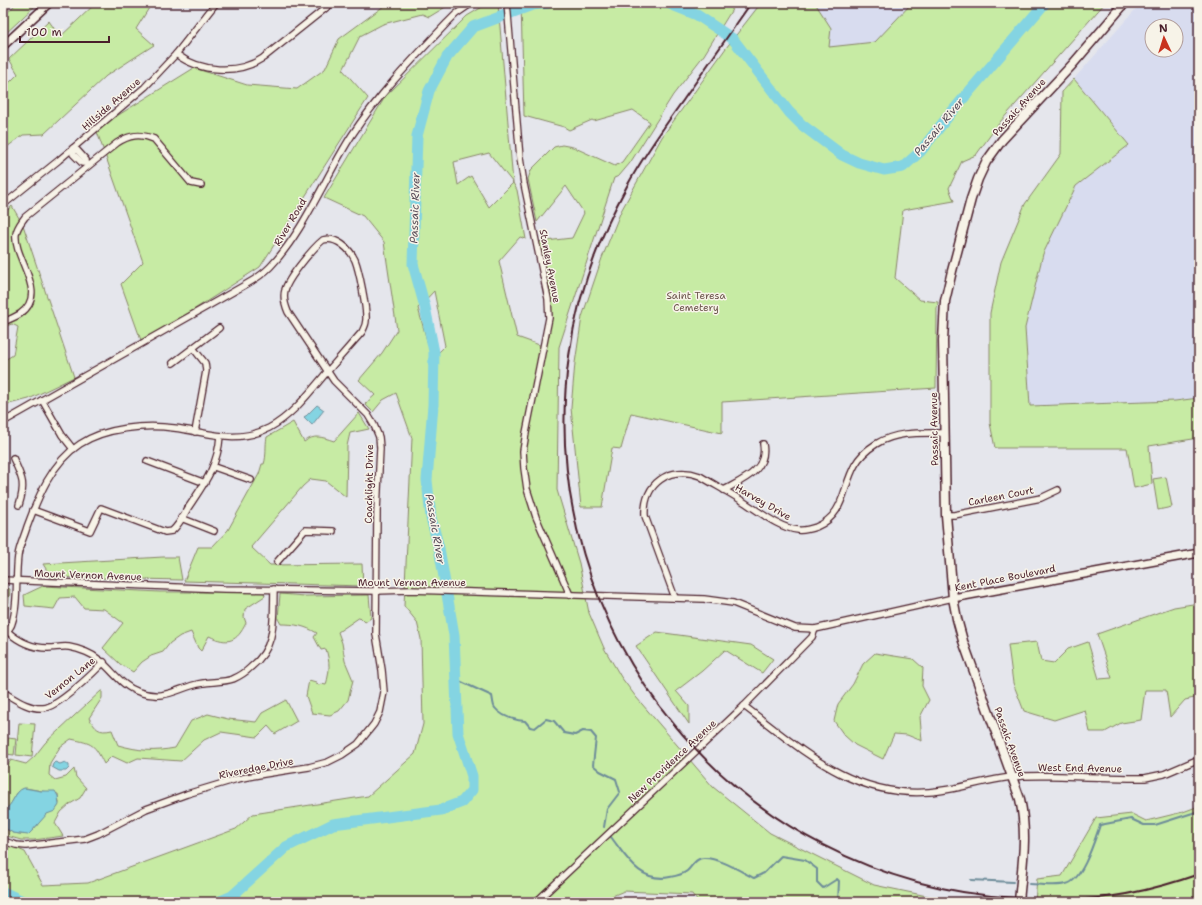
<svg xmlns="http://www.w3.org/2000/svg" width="1202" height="905" font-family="'Shantell Sans',sans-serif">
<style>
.built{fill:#d8dcef;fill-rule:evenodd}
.green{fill:#c7eba4;stroke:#888568;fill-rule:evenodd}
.water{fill:#84d4e2;stroke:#6d8c99}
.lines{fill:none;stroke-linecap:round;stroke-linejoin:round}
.stream{stroke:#6d8c99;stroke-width:2}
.river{stroke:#84d4e2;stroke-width:11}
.minor-casing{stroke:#4a1f2b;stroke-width:8}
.tertiary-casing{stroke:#4a1f2b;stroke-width:10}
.secondary-casing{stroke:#4a1f2b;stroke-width:10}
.primary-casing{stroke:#4a1f2b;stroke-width:11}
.minor{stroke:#f7f3e8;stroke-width:5.5}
.tertiary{stroke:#f7f3e8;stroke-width:7}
.secondary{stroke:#f7f3e8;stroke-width:7}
.primary{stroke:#f7f3e8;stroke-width:8}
.rail{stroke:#4a1f2b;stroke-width:2}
.labels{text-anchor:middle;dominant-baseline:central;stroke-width:3;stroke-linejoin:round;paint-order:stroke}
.street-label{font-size:10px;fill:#4a1f2b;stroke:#f7f3e8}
.park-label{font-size:10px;fill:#695249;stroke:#f7f3e8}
.water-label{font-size:11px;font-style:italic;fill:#584c59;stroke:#f7f3e8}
</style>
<rect width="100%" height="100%" fill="#e5e6ec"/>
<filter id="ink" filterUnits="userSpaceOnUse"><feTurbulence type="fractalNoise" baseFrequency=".025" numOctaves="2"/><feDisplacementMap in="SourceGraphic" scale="8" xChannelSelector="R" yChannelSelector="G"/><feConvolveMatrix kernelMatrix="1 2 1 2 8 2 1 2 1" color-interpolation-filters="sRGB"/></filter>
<g filter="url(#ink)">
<!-- built -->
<g class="built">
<polygon points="759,3 952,3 874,83 735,36"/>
<path d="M 1141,3 L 1199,3 L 1199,398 L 1175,401 L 1030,406 L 1025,328 L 1043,254 L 1076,186 L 1129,145 L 1074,79 ZM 1152,26 L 1176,26 L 1176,50 L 1152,50 Z"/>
</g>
<!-- green -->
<g class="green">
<polygon points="17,3 38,3 3,36 3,16"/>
<polygon points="96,3 152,3 136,29 154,45 106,76 44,134 23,135 3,150 3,89 18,74 9,59 49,21 60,37"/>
<polygon points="388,3 452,3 429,17 422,14 383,24 360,36 343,70 368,98 260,267 142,343 121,284 143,262 96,129 194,68 247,85 297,89 325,69 339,39"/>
<path d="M 489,3 L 498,3 L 513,183 L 517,190 L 526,239 L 520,237 L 499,261 L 517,337 L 545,347 L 551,307 L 537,242 L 572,238 L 584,213 L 566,186 L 537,222 L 528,179 L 531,170 L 554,147 L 562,145 L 573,147 L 615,166 L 622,162 L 650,122 L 633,110 L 594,121 L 592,120 L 569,130 L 564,127 L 524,116 L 521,3 L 736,3 L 704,55 L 673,95 L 630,163 L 619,176 L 614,178 L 559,347 L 557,490 L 579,563 L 589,613 L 604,648 L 621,677 L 636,697 L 713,787 L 770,833 L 874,885 L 956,902 L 698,902 L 692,894 L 624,891 L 598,902 L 538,902 L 533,898 L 528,902 L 3,902 L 3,842 L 25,852 L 43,885 L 88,883 L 236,829 L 253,814 L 368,796 L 415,754 L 423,724 L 421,639 L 417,622 L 404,606 L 412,438 L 396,393 L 383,400 L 373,412 L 365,404 L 375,395 L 359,380 L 382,353 L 397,330 L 384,242 L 363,216 L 324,198 L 385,97 L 467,16 ZM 489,153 L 513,183 L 489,207 L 471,176 L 458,185 L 454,162 ZM 434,291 L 445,346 L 432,359 L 418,308 Z"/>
<polygon points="761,3 815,3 831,28 829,47 875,42 912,3 1105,3 1000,122 976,155 962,161 949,188 954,201 903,210 895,278 920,300 938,302 937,309 936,388 722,402 722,433 631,413 621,449 612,448 602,507 581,507 571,408 575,363 582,317 602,258 621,211 662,137 726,48"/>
<polygon points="1074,79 1129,145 1076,186 1043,254 1025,328 1030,406 1175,401 1199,398 1199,438 1149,446 1152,484 1134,488 1127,448 995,448 990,423 990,313 1001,262 1025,204 1061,154 1062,92"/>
<polygon points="12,206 23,225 74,377 29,399 9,404 3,408 3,361 13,355 18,327 12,324 3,327 3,214"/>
<path d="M 359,413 L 369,429 L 350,433 L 347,446 L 346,497 L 326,481 L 311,479 L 303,486 L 251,547 L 270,565 L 362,564 L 363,586 L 184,581 L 198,547 L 212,547 L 228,530 L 259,474 L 262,464 L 264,464 C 267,455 265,446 267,437 L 293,422 L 304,442 C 314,434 322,437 334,441 Z"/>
<polygon points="1166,477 1172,507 1158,510 1153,479"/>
<polygon points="163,557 178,557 182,580 51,577 43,564"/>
<path d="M 43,586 L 160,592 L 264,592 L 265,596 L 245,609 L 244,617 L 246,623 C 237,642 228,645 209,636 L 201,651 L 198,648 L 191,632 L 180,636 L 170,643 L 163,652 L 151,656 L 142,662 L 133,672 L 120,664 L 103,648 L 123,623 L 104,609 L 84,608 L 75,597 L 60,598 L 54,609 L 25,606 L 24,595 Z"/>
<polygon points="3,588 10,589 7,618 3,623"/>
<path d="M 280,594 L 305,596 L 369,595 L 371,618 L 365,622 L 360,617 L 338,632 L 342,643 L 345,661 L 353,680 L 348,700 L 339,711 L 330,715 L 312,713 L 306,696 L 309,680 L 316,682 L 316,684 L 319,685 L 321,684 L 326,685 C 330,670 330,663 326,649 L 321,650 L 314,637 L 317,633 C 305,626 295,624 281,624 L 278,619 Z"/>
<polygon points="1199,603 1199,697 1185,700 1170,717 1166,690 1145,690 1141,720 1121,723 1105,732 1090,732 1085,710 1054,720 1024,711 1013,683 1008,645 1037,642 1041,661 1054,663 1068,649 1088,642 1099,679 1112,678 1097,634 1174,607"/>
<polygon points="657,632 751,645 773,659 762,673 725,650 702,671 676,691 689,706 689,724 636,646"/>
<polygon points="875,653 913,659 923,668 922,686 929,700 920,717 922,741 907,735 894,734 883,759 855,745 844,735 834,721 838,704 853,684 863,664"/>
<path d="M 102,690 L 102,698 L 89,718 C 96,729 98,733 112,730 L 118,745 C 140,751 153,752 175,748 L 191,721 L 208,714 L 228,719 L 256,722 L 262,713 L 286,700 L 297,721 L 275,734 L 268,726 L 257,737 L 221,732 L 204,740 L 181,761 L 138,758 L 127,763 L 112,756 L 104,764 C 94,744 94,744 71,739 L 60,747 L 50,763 L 49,775 L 55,780 L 66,777 L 74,769 L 76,777 L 86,788 L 80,798 L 70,804 L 61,812 L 55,823 L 63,836 L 34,840 L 21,840 L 3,835 L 3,827 C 11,833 25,838 33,830 C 38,825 42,817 48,813 C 53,810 57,811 59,803 L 58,794 L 26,788 L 22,789 L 17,793 L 9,807 L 3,810 L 3,773 L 11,760 L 26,764 L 34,757 L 45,743 Z"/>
<polygon points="19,723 35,724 32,757 16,755"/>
<polygon points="8,738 16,739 14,755 6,754"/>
<polygon points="1199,806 1199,902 1035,902 1037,879 1062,876 1096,818 1132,814 1146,821 1183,812"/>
</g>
<!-- water -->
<g class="water">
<polygon points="317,405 324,410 312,425 304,417 305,416 306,416"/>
<polygon points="55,762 60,764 65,762 69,765 69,768 66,771 59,771 52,767 53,764"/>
<path d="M 24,788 L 41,791 L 55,791 L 58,796 L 59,805 L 55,811 L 47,814 L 31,832 L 28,835 L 13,833 L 3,827 L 3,810 C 14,806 13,792 24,788 Z"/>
</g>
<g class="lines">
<!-- stream -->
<g class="stream">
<path d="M 455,679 L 492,696 C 493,700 493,706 495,708 C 502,717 515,720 525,721 L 530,727 L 535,728 L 546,719 L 554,721 L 564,733 L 575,735 L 583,731 L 591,732 L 596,738 L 593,765 L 600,771 L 616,779 L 620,792 L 607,809 L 604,827"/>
<path d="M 611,837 C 627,858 640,883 670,877 C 676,876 682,875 687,871 C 692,867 695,858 703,858 C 718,857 740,871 754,878 L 764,873 L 781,856 L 805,860 L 817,869 L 817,882 L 823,888 L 837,879 L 839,881 L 838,902"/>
<polyline points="971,880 1013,882"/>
<path d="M 1029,884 C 1041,884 1055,887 1066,884 C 1082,882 1095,839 1100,825 L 1131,819 L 1144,825 L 1155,825 L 1199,811"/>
</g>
<!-- river -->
<g class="river">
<polyline points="667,3 697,15 733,39 789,112 802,125 842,155 859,163 884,170 903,167 920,152 950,114 1045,3"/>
<polyline points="3,892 25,902"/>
<polyline points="218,902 232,896 286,847 333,824 441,810 462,802 472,790 472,776 458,733 454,635 439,548 431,518 427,480 433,405 434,352 425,307 413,264 417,136 429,91 447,57 473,27 532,5 548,3"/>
</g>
<!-- minor casing -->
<g class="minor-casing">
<g id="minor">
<polyline points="507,3 520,158 524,184 548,299 549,318 526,433 523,451 524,468 527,489 536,517 570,595"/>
<path d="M 176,54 C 200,72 237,75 263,58 L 332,3"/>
<polyline points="73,148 74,150 73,154 82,163 86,163"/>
<polyline points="74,150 77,150 86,160 86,163 88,166"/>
<polyline points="3,205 59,160 145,87 176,54 216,3"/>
<path d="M 3,322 C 8,320 15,317 20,314 C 50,293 13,259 16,234 C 17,227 21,223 25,217 L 117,143 C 129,135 140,133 154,139 L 191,183 L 201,185"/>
<polyline points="193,348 205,363 206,371 195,432"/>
<polyline points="173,363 219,328"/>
<polyline points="42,400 62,435 73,449"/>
<path d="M 3,422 L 245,285 C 254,280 263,274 270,267 C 304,232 325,177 352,135 C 379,94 413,59 447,23 L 456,14 L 472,3"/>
<path d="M 13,458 C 22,478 26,483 19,505"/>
<polyline points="147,461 205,483"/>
<polyline points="214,467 251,480"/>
<path d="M 724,490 C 744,479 768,470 763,444"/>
<path d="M 33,510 L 90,531 L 101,508 L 165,532 L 172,531 C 179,525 184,515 188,508 C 204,484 218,466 220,436"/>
<polyline points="946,515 954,515 1041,498 1058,490"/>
<polyline points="181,518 214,531"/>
<polyline points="277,562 305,530 333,531"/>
<polyline points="3,580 224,589 376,591 410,590 704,599 733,603 795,628 815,629 953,598"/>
<path d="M 675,598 L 645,516 C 643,483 670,465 700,476 C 715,485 730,493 744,502 C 760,512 779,528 798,530 C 804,531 810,529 816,527 C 845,515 842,488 855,465 C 860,456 868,449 876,444 C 897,431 921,433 944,433"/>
<path d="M 7,631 C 18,641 33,648 48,648 C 55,648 62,646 69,647 C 75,648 81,650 86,652 C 109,661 117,685 139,692 C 163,700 173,691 194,685 C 207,681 221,683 233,679 C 240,676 246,672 251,667 C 277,647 273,619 274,589"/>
<path d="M 3,635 C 7,631 11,628 12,623 C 19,602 15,578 18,556 C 19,547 24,537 27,527 C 38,497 51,463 80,444 C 104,428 145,424 174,428 C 207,432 236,445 269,428 C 293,415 310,392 327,372 L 362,332 C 364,328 366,325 366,320 C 367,309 359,270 355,260 C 350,249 336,236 323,240 C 313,248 288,278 285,290 C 283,297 285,305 288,312 L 334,381 L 368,415 L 374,425 L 379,437 L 380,448 L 377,511 L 376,634 L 382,670 L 384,692 L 380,712 L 374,724 L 358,744 L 342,755 L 328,762 L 309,767 L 264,774 L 237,779 L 187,794 L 146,809 L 98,834 L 85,839 L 26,846 L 16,845 L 3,841"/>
<path d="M 3,692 C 15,699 28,709 43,708 C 57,708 93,673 104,662"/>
<path d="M 744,706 C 801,749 852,798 929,792 C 957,790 984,780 1012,777 C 1028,775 1044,776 1061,776 C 1089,777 1117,778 1145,778 L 1164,774 L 1199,759"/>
<polyline points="536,902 744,706 812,637 815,629"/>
</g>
</g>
<!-- tertiary casing -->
<g class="tertiary-casing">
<polyline id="tertiary" points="953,598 1199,553"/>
</g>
<!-- secondary casing -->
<g class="secondary-casing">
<polyline id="secondary" points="3,46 49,3"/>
</g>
<!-- primary casing -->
<g class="primary-casing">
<path id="primary" d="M 1019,902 C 1022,865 1028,837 1020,799 L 963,641 L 957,619 L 953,598 L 946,515 L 943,341 L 945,301 L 952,271 L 971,199 L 978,179 L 986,162 L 1002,140 L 1072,65 L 1125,3"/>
</g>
<!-- minor -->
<use href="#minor" class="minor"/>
<!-- tertiary -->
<use href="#tertiary" class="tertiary"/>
<!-- secondary -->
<use href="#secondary" class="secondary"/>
<!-- primary -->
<use href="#primary" class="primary"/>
<!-- rail -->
<path class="rail" d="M 751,3 C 729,35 706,67 684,99 C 664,127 643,156 627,186 C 598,239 577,296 569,356 C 531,631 738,882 1015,898 C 1029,899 1043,900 1057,900 C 1105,901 1154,890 1199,874"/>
</g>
</g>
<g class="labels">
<!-- street labels -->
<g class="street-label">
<text transform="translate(111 104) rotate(-41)">Hillside Avenue</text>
<text transform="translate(1019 107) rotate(-48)">Passaic Avenue</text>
<text transform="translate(290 222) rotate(-59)">River Road</text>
<text transform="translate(550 266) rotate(79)">Stanley Avenue</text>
<text transform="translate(934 429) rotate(-91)">Passaic Avenue</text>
<text transform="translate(369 484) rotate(-89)">Coachlight Drive</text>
<text transform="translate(1001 496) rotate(-11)">Carleen Court</text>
<text transform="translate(763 502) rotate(30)">Harvey Drive</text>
<text transform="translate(88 575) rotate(2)">Mount Vernon Avenue</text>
<text transform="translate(1005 578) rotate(-11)">Kent Place Boulevard</text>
<text x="412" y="582">Mount Vernon Avenue</text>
<text transform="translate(70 678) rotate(-39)">Vernon Lane</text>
<text transform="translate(1010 742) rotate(70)">Passaic Avenue</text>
<text transform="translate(672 761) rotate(-43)">New Providence Avenue</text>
<text transform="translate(256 768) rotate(-11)">Riveredge Drive</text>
<text transform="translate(1080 768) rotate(1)">West End Avenue</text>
</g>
<!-- park labels -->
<g class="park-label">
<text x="696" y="295">Saint Teresa<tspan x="696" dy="12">Cemetery</tspan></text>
</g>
<!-- water labels -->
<g class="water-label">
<text transform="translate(939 127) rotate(-50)">Passaic River</text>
<text transform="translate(415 208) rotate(-88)">Passaic River</text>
<text transform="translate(435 529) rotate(80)">Passaic River</text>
</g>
</g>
<!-- margin -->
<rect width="1202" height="905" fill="none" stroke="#f7f3e8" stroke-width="16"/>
<rect x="8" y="8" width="1186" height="889" fill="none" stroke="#4a1f2b" stroke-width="1.5" filter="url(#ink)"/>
<!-- north arrow -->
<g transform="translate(1164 38) rotate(356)"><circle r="19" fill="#f7f3e8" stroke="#b29e9c"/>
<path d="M0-3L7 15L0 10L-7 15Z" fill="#c8321e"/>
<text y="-6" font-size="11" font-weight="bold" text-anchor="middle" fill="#4a1f2b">N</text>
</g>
<!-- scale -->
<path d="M20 36v6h89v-6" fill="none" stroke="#4a1f2b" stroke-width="2"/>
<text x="26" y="36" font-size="12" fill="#4a1f2b" stroke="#f7f3e8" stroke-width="3" paint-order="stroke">100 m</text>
</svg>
